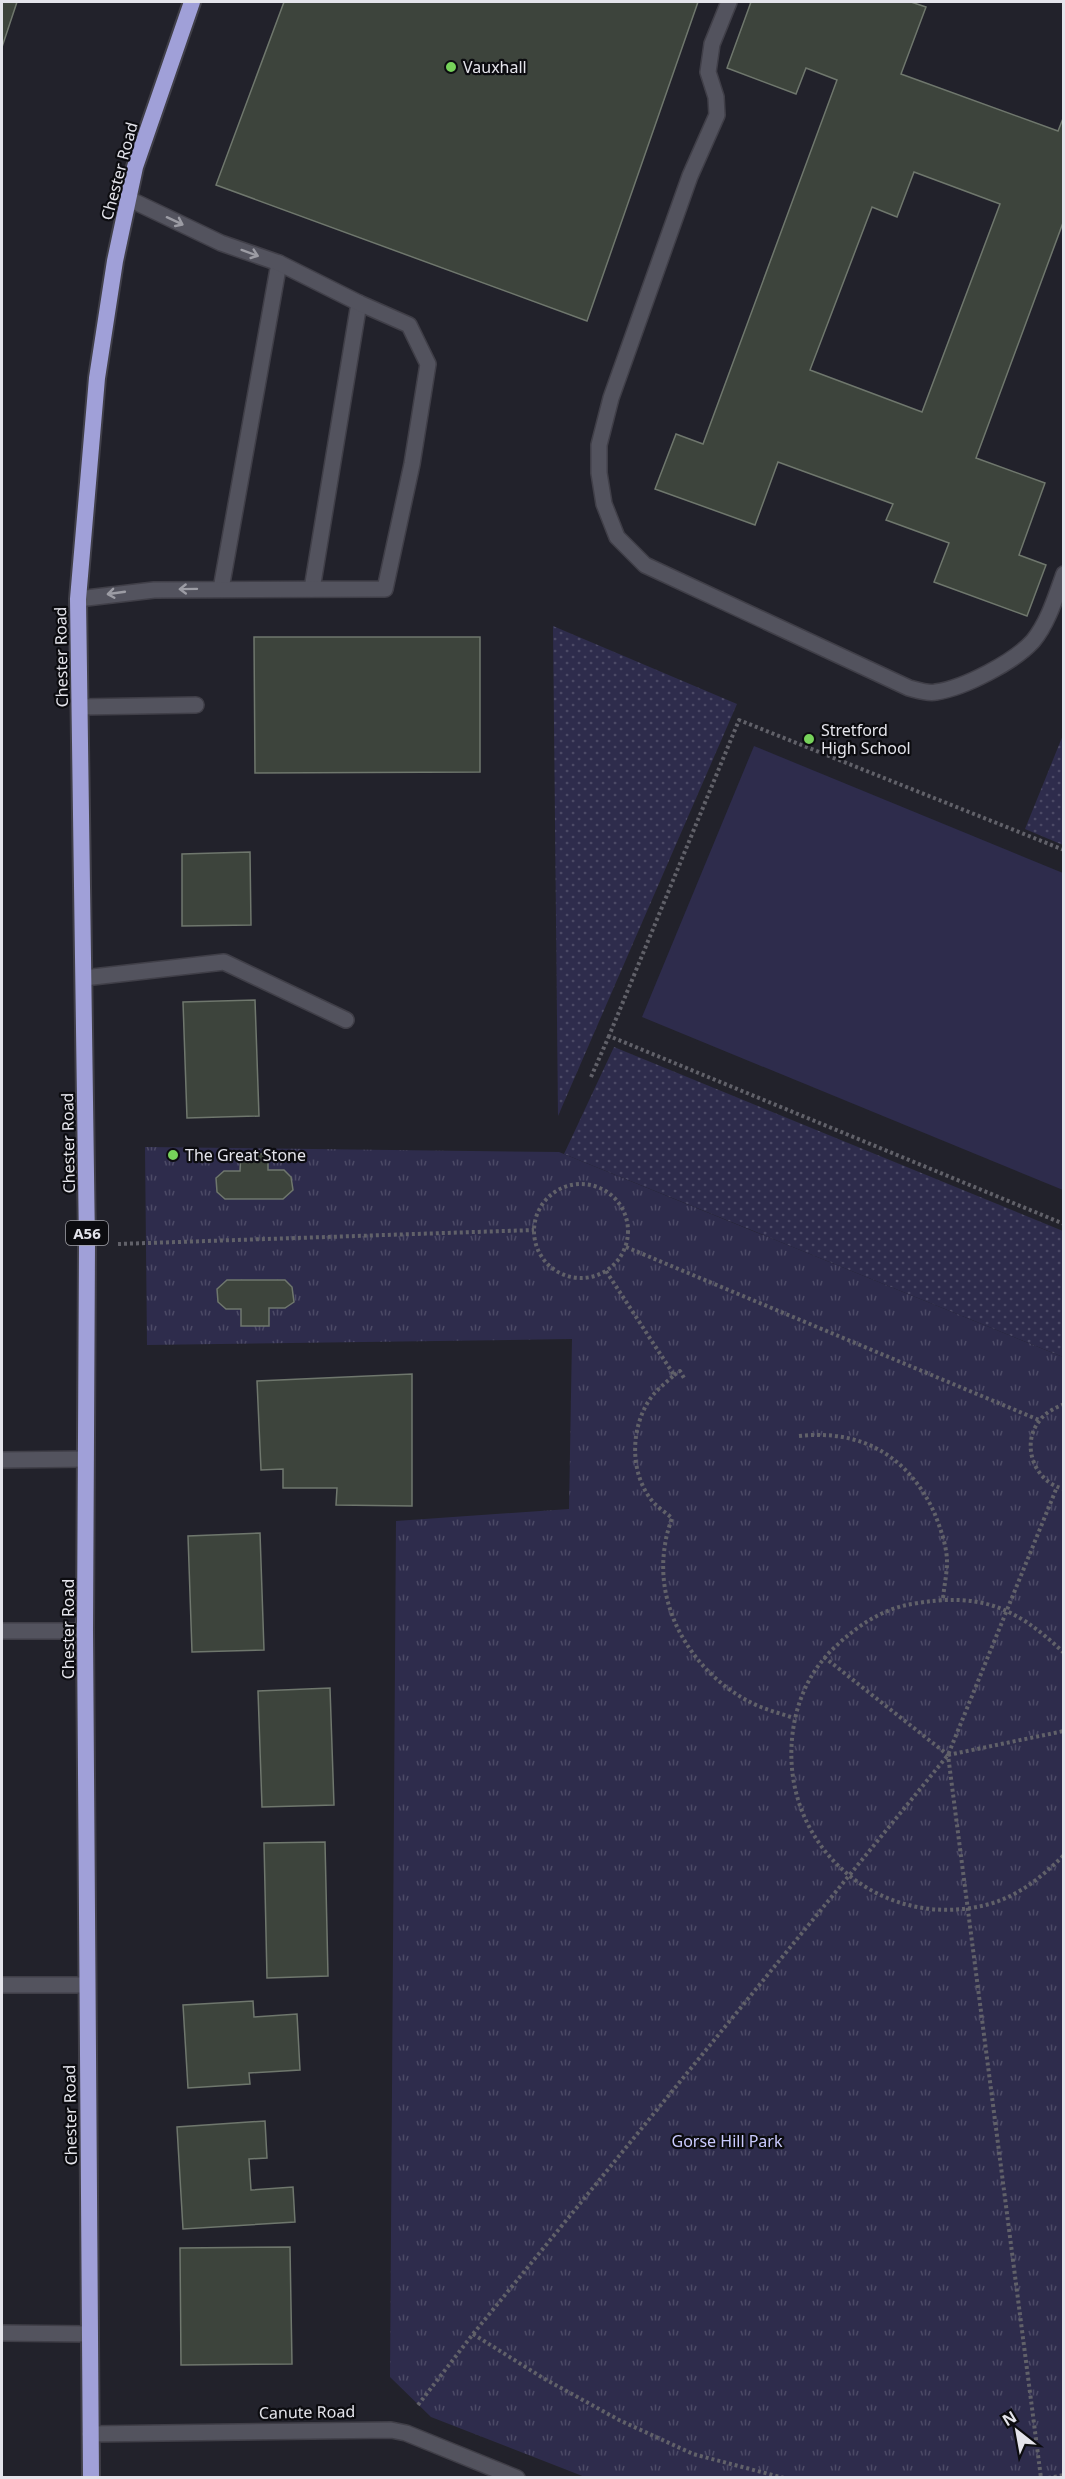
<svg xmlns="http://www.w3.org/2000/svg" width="1065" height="2479" font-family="'Noto Sans',sans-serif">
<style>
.grass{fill:url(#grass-dots)}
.park{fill:url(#park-tufts)}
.garden{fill:#2e2c4c}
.building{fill:#3d443c;stroke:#6f776d;stroke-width:1.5;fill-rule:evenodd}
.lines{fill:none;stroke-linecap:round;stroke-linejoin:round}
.service-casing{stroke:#403f48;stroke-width:18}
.minor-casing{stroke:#403f48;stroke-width:18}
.trunk-casing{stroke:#403f48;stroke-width:20}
.path{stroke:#616169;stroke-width:4;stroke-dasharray:3 3;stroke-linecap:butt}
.service{stroke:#53535e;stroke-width:15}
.minor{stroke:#53535e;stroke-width:15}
.trunk{stroke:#a0a0d8;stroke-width:16}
.oneway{stroke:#9c9ca4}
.poi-dot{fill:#76d25a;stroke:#0c0c10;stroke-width:2}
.labels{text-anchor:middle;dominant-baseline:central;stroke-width:4.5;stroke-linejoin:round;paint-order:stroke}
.shield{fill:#0c0c10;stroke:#a3a3a9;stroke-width:1.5}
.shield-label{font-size:15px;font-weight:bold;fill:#e4e4eb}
.poi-label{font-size:16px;fill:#e4e4eb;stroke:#0c0c10;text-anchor:start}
.street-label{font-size:16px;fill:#e4e4eb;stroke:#0c0c10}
.park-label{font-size:16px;fill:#cbcbfe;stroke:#0c0c10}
</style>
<defs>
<pattern id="grass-dots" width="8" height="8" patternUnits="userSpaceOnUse" patternTransform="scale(1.5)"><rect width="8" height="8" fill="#2e2c4c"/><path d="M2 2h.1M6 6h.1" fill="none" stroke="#4c4a66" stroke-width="1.8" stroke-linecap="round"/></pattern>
<pattern id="park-tufts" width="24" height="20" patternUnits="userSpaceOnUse" patternTransform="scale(1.5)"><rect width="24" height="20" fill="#2e2c4c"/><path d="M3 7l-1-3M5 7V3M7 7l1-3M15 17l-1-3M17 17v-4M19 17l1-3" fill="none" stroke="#4c4a66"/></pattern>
</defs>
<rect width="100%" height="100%" fill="#22222b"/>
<!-- grass -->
<g class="grass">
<polygon points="553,626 737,704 558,1116"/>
<polygon points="1063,735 1063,845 1025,829"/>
<polygon points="614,1047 1063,1231 1063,1357 564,1154"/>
</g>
<!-- park -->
<polygon class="park" points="145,1147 559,1152 1063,1357 1063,2477 585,2477 431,2417 390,2377 396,1521 569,1509 572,1339 147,1345"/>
<!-- garden -->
<polygon class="garden" points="754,746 1063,873 1063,1190 642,1017"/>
<!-- building -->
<g class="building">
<polygon points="2,2 17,2 2,47"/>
<polygon points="284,2 698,2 587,321 216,185"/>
<path d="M 751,2 L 911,2 L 926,7 L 901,74 L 1058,131 L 1064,116 L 1064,220 L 976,458 L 1045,483 L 1019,555 L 1046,565 L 1027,616 L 934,582 L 949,543 L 886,520 L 893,504 L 778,462 L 755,525 L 655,489 L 676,434 L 703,444 L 837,80 L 806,68 L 796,94 L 727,68 ZM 914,172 L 1000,204 L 922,412 L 810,370 L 872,207 L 897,217 Z"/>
<polygon points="254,637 480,637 480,772 255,773"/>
<polygon points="250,852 251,925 182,926 182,854"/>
<polygon points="255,1000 259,1116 187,1118 183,1002"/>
<polygon points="241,1153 268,1154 268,1170 284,1170 291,1177 293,1190 283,1199 225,1199 217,1192 216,1178 224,1171 240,1171"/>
<polygon points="227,1280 285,1280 292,1287 294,1302 285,1308 269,1308 269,1326 241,1326 241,1309 226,1309 218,1302 217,1289"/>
<polygon points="412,1374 412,1506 336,1505 337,1488 283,1488 283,1469 261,1470 257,1381"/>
<polygon points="260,1533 264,1650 192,1652 188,1536"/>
<polygon points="330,1688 334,1805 262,1807 258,1691"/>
<polygon points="325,1842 328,1976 267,1978 264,1843"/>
<polygon points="253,2001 254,2017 297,2014 300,2070 249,2073 250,2084 188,2088 183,2005"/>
<polygon points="265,2121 267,2158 249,2159 251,2190 293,2187 295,2222 183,2229 177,2127"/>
<polygon points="290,2247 292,2364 181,2365 180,2248"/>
</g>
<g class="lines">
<!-- service casing -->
<g class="service-casing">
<g id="service">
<path d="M 729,2 L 712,44 L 708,72 L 716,97 L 717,115 L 690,176 L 611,398 L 599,445 L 599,473 L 604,504 L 617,537 L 645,565 L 909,688 C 917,690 928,694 936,692 C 964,688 1014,662 1033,641 C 1048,623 1056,596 1064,574"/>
<polyline points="221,589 279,263"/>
<polyline points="312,589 359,303"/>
<polyline points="78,599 154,590 385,589 412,464 428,364 409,325 359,303 279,263 221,243 129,199"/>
<polyline points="80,707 196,705"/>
<polyline points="84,978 224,962 346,1020"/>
<polyline points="2,1460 86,1459"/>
</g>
</g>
<!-- minor casing -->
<g class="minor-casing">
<g id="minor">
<polyline points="2,1631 85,1631"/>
<polyline points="2,1985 87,1985"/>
<polyline points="2,2333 90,2334"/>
<polyline points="90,2434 391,2430 406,2433 517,2478"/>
</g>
</g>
<!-- trunk casing -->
<g class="trunk-casing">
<polyline id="trunk" points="91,2478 85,1631 87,1244 78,599 97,378 115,261 135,167 192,2"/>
</g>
<!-- path -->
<g class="path">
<polyline points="1064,850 739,720 609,1036 1064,1224"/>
<polyline points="591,1077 609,1036"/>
<circle cx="581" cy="1231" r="47"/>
<polyline points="118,1244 534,1230"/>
<polyline points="626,1247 1039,1420"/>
<path d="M 606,1271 L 674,1375 C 667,1382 659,1388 653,1395 C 630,1424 628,1474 654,1503 C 659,1508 666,1513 672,1518 C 669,1527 666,1536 665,1545 C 654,1610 694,1673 750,1702 C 763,1709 779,1713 794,1718"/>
<polyline points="674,1375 680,1371 684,1378"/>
<path d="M 1064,1404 C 1055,1408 1046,1412 1040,1420 C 1020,1444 1034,1482 1064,1489"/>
<path d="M 799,1436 C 861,1429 908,1456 934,1512 C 940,1527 947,1546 947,1562 C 947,1574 944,1586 943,1599"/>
<path d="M 1064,1653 C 1015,1606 979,1592 912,1604 C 882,1609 857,1626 835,1647 C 809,1671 795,1704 792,1739 C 782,1850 885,1935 993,1903 C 1021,1894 1043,1876 1064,1855"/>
<polyline points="824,1657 948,1755 1041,2478"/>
<polyline points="948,1755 1064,1731"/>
<polyline points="473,2334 543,2378 619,2420 693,2454 784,2478"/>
<polyline points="418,2405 473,2334 948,1755 1057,1487"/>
<polyline points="1048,2478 1064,2475"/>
</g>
<!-- service -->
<use href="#service" class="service"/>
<!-- minor -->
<use href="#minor" class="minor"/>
<!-- trunk -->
<use href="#trunk" class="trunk"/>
</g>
<!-- one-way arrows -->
<defs><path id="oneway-shaft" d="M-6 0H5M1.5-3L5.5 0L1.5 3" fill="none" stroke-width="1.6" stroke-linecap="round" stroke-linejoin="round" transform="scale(1.5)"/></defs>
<g class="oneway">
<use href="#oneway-shaft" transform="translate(175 221) rotate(25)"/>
<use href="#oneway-shaft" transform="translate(250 253) rotate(20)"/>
<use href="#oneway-shaft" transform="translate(188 589) rotate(179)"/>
<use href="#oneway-shaft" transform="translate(116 593) rotate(172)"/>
</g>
<!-- markers -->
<g class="poi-dot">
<circle cx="451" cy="67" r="6"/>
<circle cx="809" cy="739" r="6"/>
<circle cx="173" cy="1155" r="6"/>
</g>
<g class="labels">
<!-- shield labels -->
<rect class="shield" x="66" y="1221" width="42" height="24" rx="4.5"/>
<g class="shield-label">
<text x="87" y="1233">A56</text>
</g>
<!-- poi labels -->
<g class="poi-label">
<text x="463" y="67">Vauxhall</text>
<text x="821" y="730">Stretford<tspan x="821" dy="18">High School</tspan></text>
<text x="185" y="1155">The Great Stone</text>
</g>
<!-- street labels -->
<g class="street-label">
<text transform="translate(119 171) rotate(-75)">Chester Road</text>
<text transform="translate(61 657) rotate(-91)">Chester Road</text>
<text transform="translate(68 1143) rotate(-91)">Chester Road</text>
<text transform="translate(68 1629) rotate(-90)">Chester Road</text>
<text transform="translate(70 2115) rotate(-91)">Chester Road</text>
<text transform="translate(307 2412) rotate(-1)">Canute Road</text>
</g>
<!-- park labels -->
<g class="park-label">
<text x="727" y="2141">Gorse Hill Park</text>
</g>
</g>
<!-- border -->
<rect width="1065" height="2479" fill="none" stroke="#e4e4eb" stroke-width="6"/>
<!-- north arrow -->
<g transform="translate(1017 2431) rotate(329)" stroke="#0c0c10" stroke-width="4.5" paint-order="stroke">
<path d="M0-4.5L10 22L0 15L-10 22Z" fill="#e4e4eb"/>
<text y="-9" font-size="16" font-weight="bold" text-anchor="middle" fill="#e4e4eb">N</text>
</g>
</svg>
